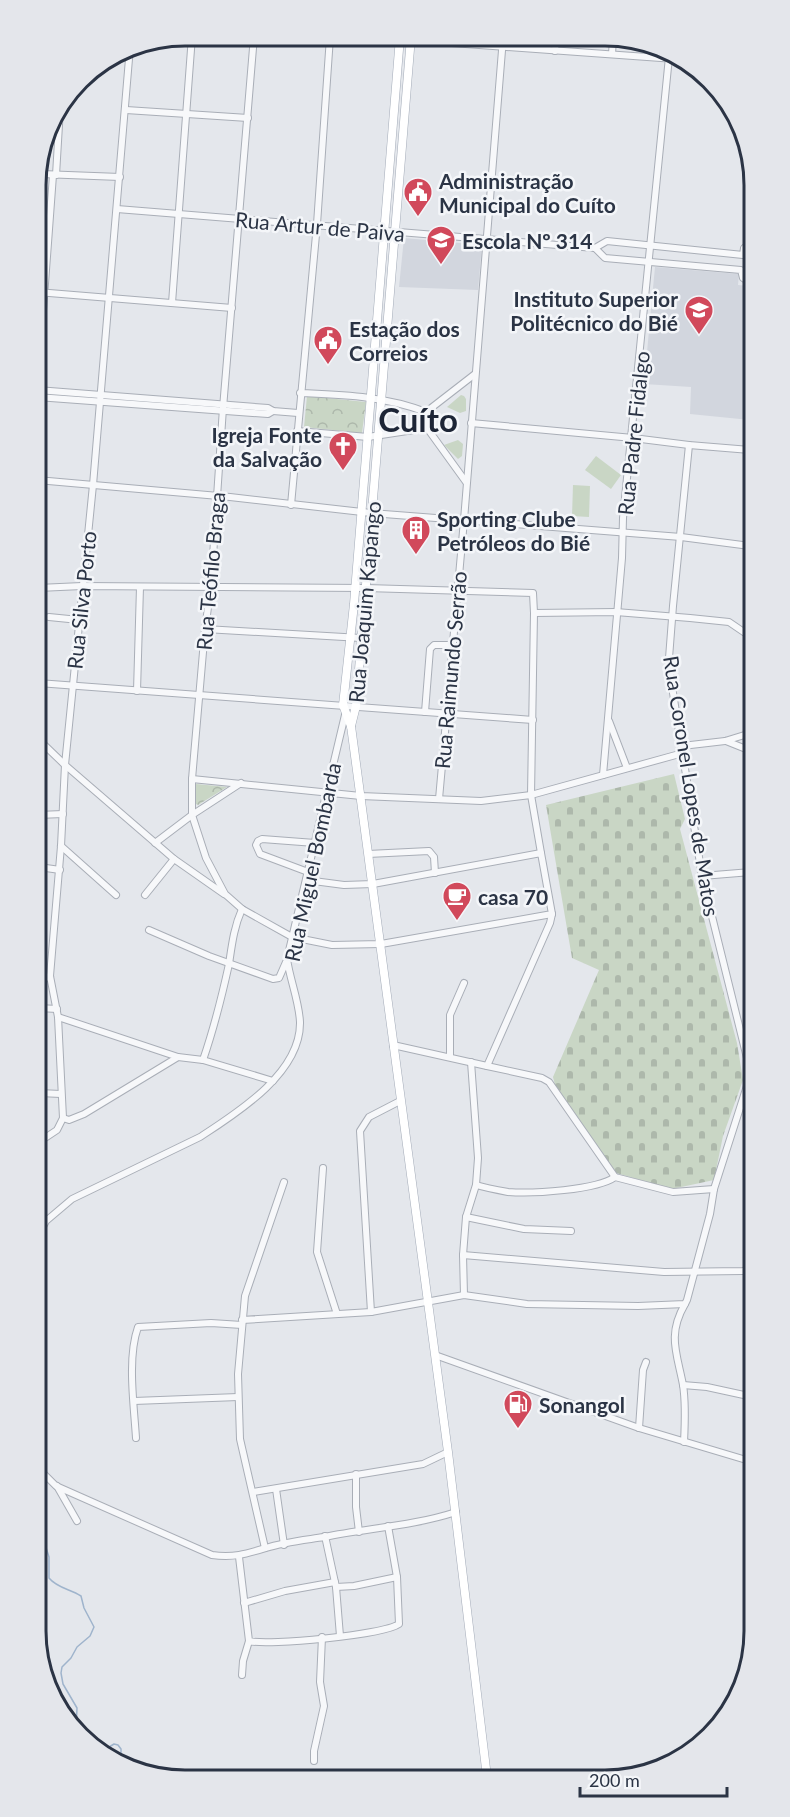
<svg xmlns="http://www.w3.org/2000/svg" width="790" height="1817" font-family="Lato,sans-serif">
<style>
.built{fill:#d2d6de}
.green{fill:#c9d6c5}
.forest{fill:url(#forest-crowns)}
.cemetery{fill:url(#cemetery-stones)}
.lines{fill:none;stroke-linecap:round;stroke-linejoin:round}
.stream{stroke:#9fb4cc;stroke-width:1.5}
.minor-casing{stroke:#a9aeb7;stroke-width:8}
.major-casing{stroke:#a3abb8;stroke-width:9}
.minor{stroke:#f7f8fa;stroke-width:6}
.major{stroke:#fff;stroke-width:8}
.labels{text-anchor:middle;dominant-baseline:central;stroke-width:5;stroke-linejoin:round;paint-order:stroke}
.poi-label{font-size:21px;font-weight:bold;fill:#2b3445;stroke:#f4f6f9;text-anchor:start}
.street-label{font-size:21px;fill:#2b3445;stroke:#f4f6f9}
.town-label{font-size:33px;font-weight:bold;fill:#1d2536;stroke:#f4f6f9}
.rim{fill:none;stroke:#2b3445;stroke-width:3}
</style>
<defs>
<pattern id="forest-crowns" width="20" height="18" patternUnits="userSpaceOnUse" patternTransform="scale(1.5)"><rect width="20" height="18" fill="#c9d6c5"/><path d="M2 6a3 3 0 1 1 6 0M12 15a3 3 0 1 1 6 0" fill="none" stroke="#adb8ab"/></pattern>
<pattern id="cemetery-stones" width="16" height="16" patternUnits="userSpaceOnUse" patternTransform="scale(1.5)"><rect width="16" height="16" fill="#c9d6c5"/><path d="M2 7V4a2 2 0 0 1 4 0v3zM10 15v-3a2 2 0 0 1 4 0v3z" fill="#adb8ab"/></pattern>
</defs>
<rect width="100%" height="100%" fill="#e4e7ec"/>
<!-- built -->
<g class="built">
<polygon points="404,238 482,245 478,290 399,287"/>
<polygon points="655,267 739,274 738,285 749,286 750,420 690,414 691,387 644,384"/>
</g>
<!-- green -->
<g class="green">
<polygon points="461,395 464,396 466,399 466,411 460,413 447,407"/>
<polygon points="458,440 463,444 462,456 458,459 444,445"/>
<polygon points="596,456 621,475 611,489 585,470"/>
<polygon points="573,485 590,486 589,517 572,516"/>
</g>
<!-- forest -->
<g class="forest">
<polygon points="307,396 366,402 362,433 304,427"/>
<polygon points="196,784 227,787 198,805 196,804"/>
</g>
<!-- cemetery -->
<polygon class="cemetery" points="674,774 685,819 680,829 737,1043 743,1080 723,1136 714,1180 672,1189 616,1173 555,1085 553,1077 599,970 572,958 546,805"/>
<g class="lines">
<!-- stream -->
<g class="stream">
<path d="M 41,1532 L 49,1557 L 49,1578 C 57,1588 70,1589 81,1596 L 84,1608 L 94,1627 L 90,1636 L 77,1647 L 71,1658 L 62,1667 L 61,1673 L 63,1684 L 77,1708 L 76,1729"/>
<polyline points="104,1750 114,1744 118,1745 121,1749 121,1759"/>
<path d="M 150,1774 C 156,1760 171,1770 179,1778"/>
</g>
<!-- minor casing -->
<g class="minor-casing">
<g id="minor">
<polyline points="254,36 223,408 211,586 205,629 192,779 192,815 206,858 225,894 242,909 292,937 332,945 381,944 552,914 541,853 373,884 344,885 306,880"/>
<polyline points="369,37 675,59"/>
<polyline points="555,51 556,38"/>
<polyline points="612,54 613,39"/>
<polyline points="126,110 248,118"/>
<polyline points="39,166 42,174 120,177"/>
<polyline points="56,175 60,108"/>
<polyline points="117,209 595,248"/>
<polyline points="37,234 48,235"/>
<polyline points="595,248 605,258 741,270 743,278 749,282"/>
<polyline points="595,248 607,241 743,255 744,248 749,244"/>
<polyline points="37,292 232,308"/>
<polyline points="172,303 192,36"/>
<polyline points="37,390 268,408 273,411 298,413"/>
<polyline points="37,392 53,175"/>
<path d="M 300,393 C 344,395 385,396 426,412 L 475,374"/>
<polyline points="37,397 268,414 273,411"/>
<polyline points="426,412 427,428"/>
<polyline points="471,423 633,438 689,445 750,450"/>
<polyline points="297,431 368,437 427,428 466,482"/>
<polyline points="37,480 230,497 371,513 681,537 750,546"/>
<polyline points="291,505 317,224 330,37"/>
<polyline points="38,588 82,586 366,588 533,593 534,613 531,795 541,853"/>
<polyline points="534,613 616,612 690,618 729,622 751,637"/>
<polyline points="49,617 79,620"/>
<polyline points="205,629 361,638"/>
<polyline points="38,683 533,720"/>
<polyline points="137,691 140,587"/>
<polyline points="425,712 430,649 434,645 453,645"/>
<polyline points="609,721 627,768"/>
<polyline points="38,739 65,765 174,859 224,894"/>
<polyline points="726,741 751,751"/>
<polyline points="682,746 725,741 751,733"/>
<polyline points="603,775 622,558 623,518 669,57"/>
<polyline points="192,779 361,796 481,801 531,795 683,753"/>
<polyline points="439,799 464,520 503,38"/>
<polyline points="38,815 63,814"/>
<polyline points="155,843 192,815 241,783"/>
<polyline points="61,846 116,895"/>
<polyline points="368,854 429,851 434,857 435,873"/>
<polyline points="39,867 60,870"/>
<polyline points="308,872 260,854 256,845 258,841 262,839 315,843"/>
<polyline points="702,876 751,872"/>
<polyline points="145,895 174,859"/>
<polyline points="149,930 209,956 273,979 279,978 286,962"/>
<polyline points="39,981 50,976"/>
<polyline points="39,1008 57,1009"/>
<polyline points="58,1017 178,1057 84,1114 69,1120 63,1118"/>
<polyline points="393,1045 487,1066 550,923 552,914"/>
<polyline points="178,1057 203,1060 273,1081"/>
<polyline points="450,1057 450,1015 464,983"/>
<path d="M 203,1060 C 214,1028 222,996 229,964 C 232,944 234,927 242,909"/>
<polyline points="487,1066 542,1078 549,1082 615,1177 673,1192 714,1189"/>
<polyline points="39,1093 61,1094"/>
<polyline points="39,1142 57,1130 63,1118 58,1017 50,976 61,846 65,765 93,485 130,47"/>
<polyline points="323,1168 317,1252 337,1314"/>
<path d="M 476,1185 C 486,1188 497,1190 508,1192 C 532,1194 597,1190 615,1177"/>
<polyline points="466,1217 524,1229 571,1231"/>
<path d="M 40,1232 L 46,1221 L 72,1199 L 200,1137 C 237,1113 301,1073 300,1022 C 299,1001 290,980 287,959 L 345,715"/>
<polyline points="463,1255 664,1272 743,1271 753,1269"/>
<polyline points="464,1295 463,1255 466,1217 476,1185 478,1158 471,1062"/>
<polyline points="371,1312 360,1131 369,1117 400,1101"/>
<polyline points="242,1320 371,1312 464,1295 527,1304 638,1306 685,1304 687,1300 710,1214 714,1189 747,1086 749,1066 702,876 670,674 669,658 673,606 689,445"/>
<polyline points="435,1355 639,1428 753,1462"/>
<polyline points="683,1385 707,1387 753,1397"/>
<polyline points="134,1401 238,1397"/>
<polyline points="639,1428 643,1370 646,1362"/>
<path d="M 136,1438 C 134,1405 127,1358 138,1327 L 211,1323 L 242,1325"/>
<path d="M 684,1442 C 685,1423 686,1404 683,1385 C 677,1353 667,1335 685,1304"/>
<path d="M 40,1470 L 56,1486 L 212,1555 C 233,1558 246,1554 266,1548 C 284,1542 305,1540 324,1537 C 368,1528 413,1526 456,1512"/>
<polyline points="356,1474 356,1507 359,1532"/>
<polyline points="57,1486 77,1521"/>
<polyline points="276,1489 284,1545"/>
<polyline points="253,1492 423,1464 448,1452"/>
<polyline points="325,1536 336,1587 340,1636"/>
<polyline points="265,1548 240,1439 238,1374 245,1296 284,1182"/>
<path d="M 239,1557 L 249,1641 C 268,1646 383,1635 399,1624 L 397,1577 L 388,1526"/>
<polyline points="336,1587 354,1586 397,1577"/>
<polyline points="244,1603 285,1591 335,1582"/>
<polyline points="242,1675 243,1661 249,1641"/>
<polyline points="314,1761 314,1751 324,1706 320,1682 322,1637"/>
</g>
</g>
<!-- major casing -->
<g class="major-casing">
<g id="major">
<polyline points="400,37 354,604 343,705 351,726 448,1452 487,1777"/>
<polyline points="351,726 356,706 411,37"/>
</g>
</g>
<!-- minor -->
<use href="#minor" class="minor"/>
<!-- major -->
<use href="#major" class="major"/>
</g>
<!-- icons -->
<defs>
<g id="civic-pin" transform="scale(1.5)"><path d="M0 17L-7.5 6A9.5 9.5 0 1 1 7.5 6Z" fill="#d1495b" stroke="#f4f6f9"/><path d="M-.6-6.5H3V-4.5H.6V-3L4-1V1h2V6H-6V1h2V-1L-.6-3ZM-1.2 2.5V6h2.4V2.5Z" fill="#fff"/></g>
<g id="school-pin" transform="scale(1.5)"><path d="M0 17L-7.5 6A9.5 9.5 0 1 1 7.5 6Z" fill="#d1495b" stroke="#f4f6f9"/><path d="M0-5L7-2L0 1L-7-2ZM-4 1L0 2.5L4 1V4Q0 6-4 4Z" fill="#fff"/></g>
<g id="university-pin" transform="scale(1.5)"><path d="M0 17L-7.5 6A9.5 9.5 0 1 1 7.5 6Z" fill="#d1495b" stroke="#f4f6f9"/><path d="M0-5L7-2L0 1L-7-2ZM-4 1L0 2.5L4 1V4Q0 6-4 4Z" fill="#fff"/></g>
<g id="church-pin" transform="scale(1.5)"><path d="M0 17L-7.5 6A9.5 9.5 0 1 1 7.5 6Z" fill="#d1495b" stroke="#f4f6f9"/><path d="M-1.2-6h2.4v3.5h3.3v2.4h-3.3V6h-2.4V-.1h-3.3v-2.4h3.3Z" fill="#fff"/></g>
<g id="building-pin" transform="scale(1.5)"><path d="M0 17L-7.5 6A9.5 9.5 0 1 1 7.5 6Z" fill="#d1495b" stroke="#f4f6f9"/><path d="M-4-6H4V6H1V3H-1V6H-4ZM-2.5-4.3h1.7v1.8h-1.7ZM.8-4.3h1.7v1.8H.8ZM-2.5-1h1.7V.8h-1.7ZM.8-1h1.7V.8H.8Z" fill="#fff"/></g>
<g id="cafe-pin" transform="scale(1.5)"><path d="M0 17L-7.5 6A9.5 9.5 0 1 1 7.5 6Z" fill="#d1495b" stroke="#f4f6f9"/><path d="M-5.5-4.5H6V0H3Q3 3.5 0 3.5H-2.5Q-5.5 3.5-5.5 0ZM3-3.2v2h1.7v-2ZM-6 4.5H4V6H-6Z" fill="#fff"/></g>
<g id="fuel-pin" transform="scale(1.5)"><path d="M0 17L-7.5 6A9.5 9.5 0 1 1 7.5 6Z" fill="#d1495b" stroke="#f4f6f9"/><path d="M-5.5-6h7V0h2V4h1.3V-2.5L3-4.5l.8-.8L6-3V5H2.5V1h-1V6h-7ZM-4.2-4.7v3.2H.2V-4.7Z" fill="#fff"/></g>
</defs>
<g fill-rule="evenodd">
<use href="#civic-pin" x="418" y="192"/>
<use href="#school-pin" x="441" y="240"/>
<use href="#university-pin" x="699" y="310"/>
<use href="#civic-pin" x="328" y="340"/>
<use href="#church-pin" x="343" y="446"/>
<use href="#building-pin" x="416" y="530"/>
<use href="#cafe-pin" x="457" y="896"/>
<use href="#fuel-pin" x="518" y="1404"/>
</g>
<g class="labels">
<!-- poi labels -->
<g class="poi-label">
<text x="439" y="180">Administração<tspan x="439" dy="24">Municipal do Cuíto</tspan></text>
<text x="462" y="240">Escola Nº 314</text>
<text x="678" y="298" text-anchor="end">Instituto Superior<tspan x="678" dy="24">Politécnico do Bié</tspan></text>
<text x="349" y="328">Estação dos<tspan x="349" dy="24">Correios</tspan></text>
<text x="322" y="434" text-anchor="end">Igreja Fonte<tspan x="322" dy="24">da Salvação</tspan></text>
<text x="437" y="518">Sporting Clube<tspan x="437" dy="24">Petróleos do Bié</tspan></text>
<text x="478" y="896">casa 70</text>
<text x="539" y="1404">Sonangol</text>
</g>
<!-- street labels -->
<g class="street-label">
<text transform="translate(320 226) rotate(5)">Rua Artur de Paiva</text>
<text transform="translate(633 433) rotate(-84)">Rua Padre Fidalgo</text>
<text transform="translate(210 571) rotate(-85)">Rua Teófilo Braga</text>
<text transform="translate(81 600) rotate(-84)">Rua Silva Porto</text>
<text transform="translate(364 602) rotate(-85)">Rua Joaquim Kapango</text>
<text transform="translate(450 670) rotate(-85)">Rua Raimundo Serrão</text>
<text transform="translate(692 786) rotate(81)">Rua Coronel Lopes de Matos</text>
<text transform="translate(312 862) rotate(-78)">Rua Miguel Bombarda</text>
</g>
<!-- town labels -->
<g class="town-label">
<text x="418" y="419">Cuíto</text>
</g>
</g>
<!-- crop -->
<path d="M0 0H790V1817H0ZM185 46H605A139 139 0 0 1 744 185V1631A139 139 0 0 1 605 1770H185A139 139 0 0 1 46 1631V185A139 139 0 0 1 185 46Z" fill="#e4e6eb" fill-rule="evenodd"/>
<path class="rim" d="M185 46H605A139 139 0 0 1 744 185V1631A139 139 0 0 1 605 1770H185A139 139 0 0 1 46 1631V185A139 139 0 0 1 185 46Z"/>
<!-- scale -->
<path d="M580 1787v9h147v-9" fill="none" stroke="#2b3445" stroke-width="3"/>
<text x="589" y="1787" font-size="18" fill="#2b3445" stroke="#f4f6f9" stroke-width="4.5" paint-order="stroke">200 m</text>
</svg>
